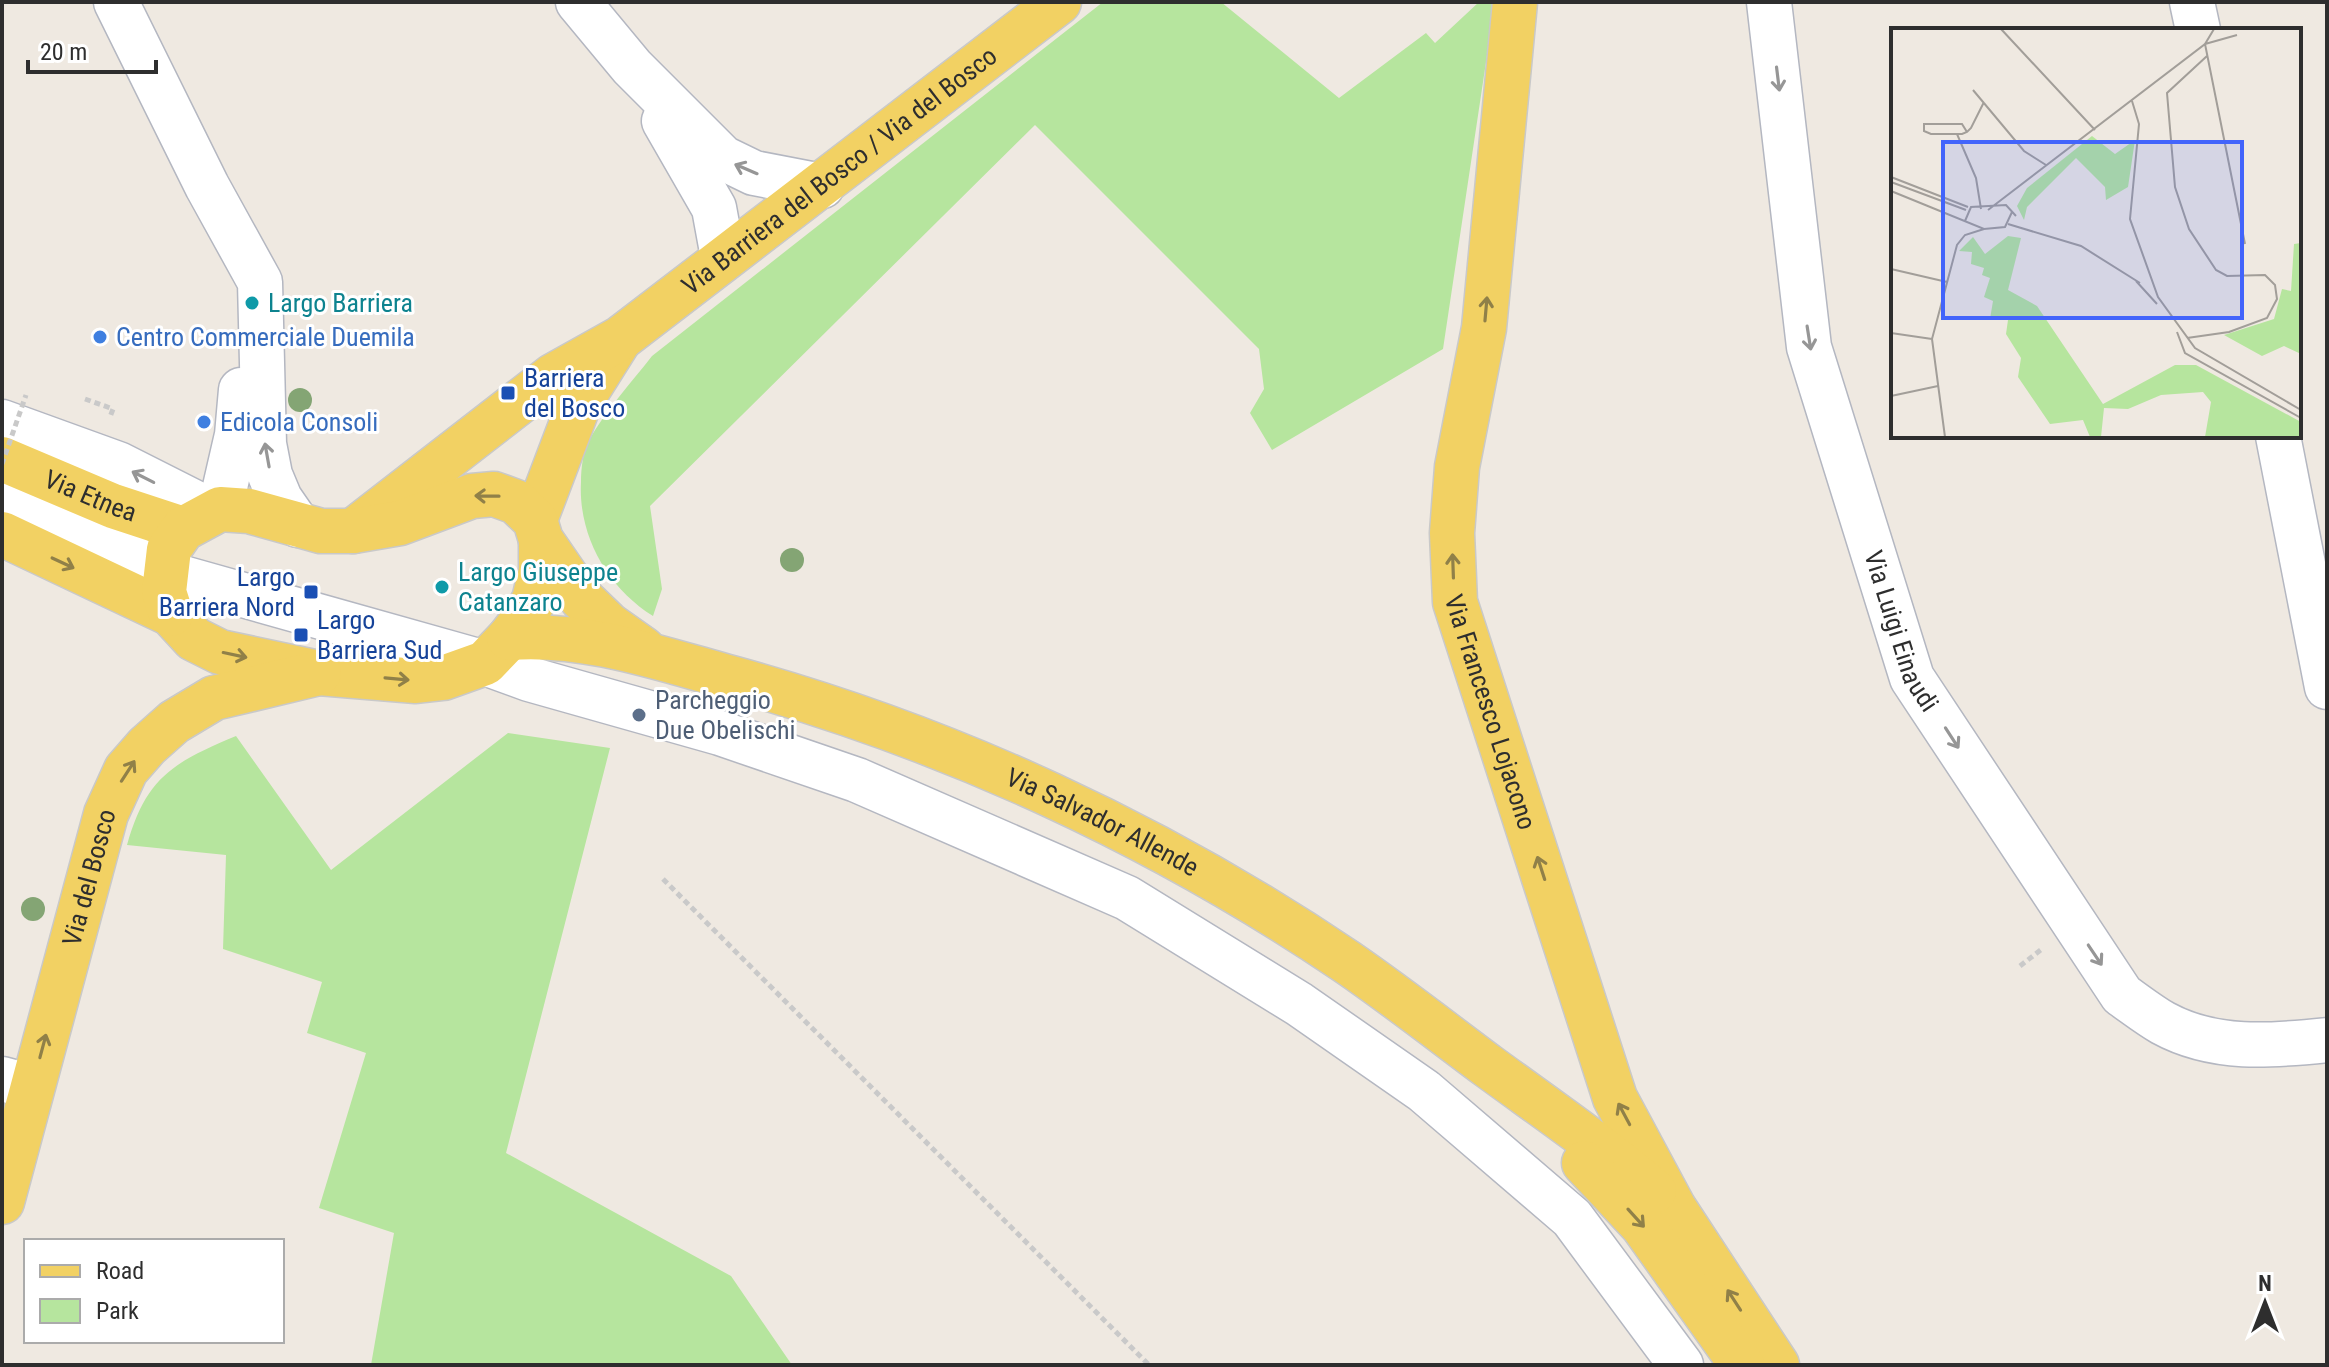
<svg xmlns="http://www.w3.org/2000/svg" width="2329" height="1367" font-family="'Roboto Condensed',sans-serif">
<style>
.green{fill:#b6e59e}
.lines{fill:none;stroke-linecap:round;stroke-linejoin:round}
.minor-casing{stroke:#b4b7c1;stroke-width:47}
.major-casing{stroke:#c9c9c9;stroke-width:47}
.path{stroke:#c9c9c9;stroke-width:5;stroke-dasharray:6 4;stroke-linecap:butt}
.minor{stroke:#fff;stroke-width:44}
.major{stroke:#f2d163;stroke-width:44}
.path-bridge{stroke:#c9c9c9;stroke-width:5;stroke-dasharray:6 4;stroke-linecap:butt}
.tree{fill:#84a574}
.oneway{stroke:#969696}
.oneway2{stroke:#908048}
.culture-dot{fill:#0f9aa8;stroke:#fff;stroke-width:3}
.shop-dot{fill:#3f7fe0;stroke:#fff;stroke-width:3}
.transit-dot{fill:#1a4fb4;stroke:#fff;stroke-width:3}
.service-dot{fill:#5c6f8a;stroke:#fff;stroke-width:3}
.labels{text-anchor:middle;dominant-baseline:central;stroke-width:6;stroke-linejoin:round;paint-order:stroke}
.street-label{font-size:26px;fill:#2e2e2e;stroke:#fff}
.culture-label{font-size:26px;fill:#0d838f;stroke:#fff;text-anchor:start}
.shop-label{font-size:26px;fill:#366cbe;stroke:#fff;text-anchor:start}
.transit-label{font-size:26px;fill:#164399;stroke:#fff;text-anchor:start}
.service-label{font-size:26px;fill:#4e5e75;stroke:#fff;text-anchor:start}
.inset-road{fill:none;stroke:#a29e99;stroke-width:2}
.view{fill:#4264fb;fill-opacity:0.15;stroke:#4264fb;stroke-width:4}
.inset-edge{fill:none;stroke:#2e2e2e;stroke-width:4}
</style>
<rect width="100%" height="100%" fill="#efe9e1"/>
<!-- green -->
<g class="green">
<path d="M 1103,2 L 1221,2 L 1339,98 L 1426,33 L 1435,43 L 1479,2 L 1495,2 L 1443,349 L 1272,450 L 1250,413 L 1264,389 L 1259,349 L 1035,125 L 650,506 L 662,589 L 653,616 C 608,588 578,536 581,482 C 581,468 583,452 589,440 C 606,410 631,383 652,356 Z"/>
<path d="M 508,733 L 610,748 L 506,1153 L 731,1276 L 792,1365 L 371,1365 L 394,1233 L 319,1208 L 366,1053 L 307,1033 L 322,982 L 223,949 L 226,855 L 127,845 C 146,777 174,762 236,736 L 331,870 Z"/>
</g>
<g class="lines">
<!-- minor casing -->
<g class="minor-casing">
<g id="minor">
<polyline points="116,2 207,186 260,282 264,444 270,475 280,499 298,525"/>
<polyline points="578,2 632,67 723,158 754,173 822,186"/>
<path id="s1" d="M 1769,2 L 1809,347 L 1912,678 L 2122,995 C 2135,1004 2149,1015 2163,1023 C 2214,1051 2271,1046 2327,1040"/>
<polyline points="2192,2 2198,30"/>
<polyline points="664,121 714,208 723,257"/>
<polyline points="2,422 118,464 213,512"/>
<polyline points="2278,436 2327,687"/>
<polyline points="2,495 165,573 485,663 529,679 720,733 857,780 1127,898 1299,1004 1424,1091 1572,1218 1681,1365"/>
<polyline points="220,509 237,435 241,390"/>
<polyline points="2,1079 32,1087"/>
</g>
</g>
<!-- major casing -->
<g class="major-casing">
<g id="major">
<path id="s2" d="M 1515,2 L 1484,328 L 1457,467 L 1452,533 L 1455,602 L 1615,1098 L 1674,1208 L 1777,1365"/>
<path id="s3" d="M 2,459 L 113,506 L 183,529"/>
<polyline points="535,520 579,404 618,342"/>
<path id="s4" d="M 353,531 L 553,376 L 621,338 L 1059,2"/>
<polyline points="2,534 171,614 194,639 220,652 319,673 416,681 443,678 485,663 509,638 522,621 534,600 541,571 541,540"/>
<polyline points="171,614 164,592 169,549 183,529 220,509 249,511 321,531 353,531 400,523 472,496 494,494 516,502 535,520 541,540 581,598 609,625 643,649"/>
<path id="s5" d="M 509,638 C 584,632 659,658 731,678 C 950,738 1159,835 1347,962 C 1395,995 1441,1031 1488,1066 C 1544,1107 1601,1146 1654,1191"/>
<polyline points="1584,1163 1643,1226 1742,1365"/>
<path id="s6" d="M 2,1202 L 106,814 L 126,770 L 147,746 L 174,722 L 214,698 L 319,673"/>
</g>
</g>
<!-- path -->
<g class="path">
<polyline points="85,399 113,409 110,417"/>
<polyline points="663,879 1149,1365"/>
<polyline points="2020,966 2042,949"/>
</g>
<!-- minor -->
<use href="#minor" class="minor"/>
<!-- major -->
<use href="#major" class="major"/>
<!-- path-bridge -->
<polyline class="path-bridge" points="2,464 26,395"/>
</g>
<!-- trees -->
<g class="tree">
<circle cx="300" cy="400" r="12"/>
<circle cx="792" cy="560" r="12"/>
<circle cx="33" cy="909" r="12"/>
</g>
<!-- one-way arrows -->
<defs><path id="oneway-shaft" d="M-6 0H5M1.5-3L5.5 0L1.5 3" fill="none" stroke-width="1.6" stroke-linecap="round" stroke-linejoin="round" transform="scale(2)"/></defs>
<g class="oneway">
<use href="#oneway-shaft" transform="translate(1778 79) rotate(83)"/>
<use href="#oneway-shaft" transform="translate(746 169) rotate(-157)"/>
<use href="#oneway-shaft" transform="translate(1809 338) rotate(81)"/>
<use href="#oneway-shaft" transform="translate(267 455) rotate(-100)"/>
<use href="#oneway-shaft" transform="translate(143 477) rotate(-153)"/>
<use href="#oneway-shaft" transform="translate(1952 738) rotate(57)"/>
<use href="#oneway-shaft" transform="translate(2095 955) rotate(56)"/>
</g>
<g class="oneway2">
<use href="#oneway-shaft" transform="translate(1486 309) rotate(-85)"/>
<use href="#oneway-shaft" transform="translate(487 496) rotate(-179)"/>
<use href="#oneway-shaft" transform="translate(63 563) rotate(25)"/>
<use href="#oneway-shaft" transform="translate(1453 566) rotate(-92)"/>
<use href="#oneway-shaft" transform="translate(235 655) rotate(12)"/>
<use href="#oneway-shaft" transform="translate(397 679) rotate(5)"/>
<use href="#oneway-shaft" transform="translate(128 771) rotate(-57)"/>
<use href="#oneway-shaft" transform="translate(1541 868) rotate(-108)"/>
<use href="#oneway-shaft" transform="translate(43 1046) rotate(-75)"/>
<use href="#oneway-shaft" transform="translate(1624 1114) rotate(-118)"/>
<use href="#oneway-shaft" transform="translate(1636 1218) rotate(48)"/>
<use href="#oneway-shaft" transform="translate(1734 1300) rotate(-123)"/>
</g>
<!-- markers -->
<g class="culture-dot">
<circle cx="252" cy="303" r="8"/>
<circle cx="442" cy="587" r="8"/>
</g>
<g class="shop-dot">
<circle cx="100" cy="337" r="8"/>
<circle cx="204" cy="422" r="8"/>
</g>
<g class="transit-dot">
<rect x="500" y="385" width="16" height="16" rx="4"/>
<rect x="303" y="584" width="16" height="16" rx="4"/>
<rect x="293" y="627" width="16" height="16" rx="4"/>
</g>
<circle class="service-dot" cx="639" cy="715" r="8"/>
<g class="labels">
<!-- street labels -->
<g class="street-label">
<text stroke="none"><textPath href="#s4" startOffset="606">Via Barriera del Bosco / Via del Bosco</textPath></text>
<text stroke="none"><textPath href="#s3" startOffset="96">Via Etnea</textPath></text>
<text stroke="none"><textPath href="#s1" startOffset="646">Via Luigi Einaudi</textPath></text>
<text stroke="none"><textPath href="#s2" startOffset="720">Via Francesco Lojacono</textPath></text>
<text stroke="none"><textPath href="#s5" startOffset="626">Via Salvador Allende</textPath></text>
<text stroke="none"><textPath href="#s6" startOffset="336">Via del Bosco</textPath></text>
</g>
<!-- culture labels -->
<g class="culture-label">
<text x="268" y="303">Largo Barriera</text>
<text x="458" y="572">Largo Giuseppe<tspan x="458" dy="30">Catanzaro</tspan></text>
</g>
<!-- shop labels -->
<g class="shop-label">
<text x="116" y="337">Centro Commerciale Duemila</text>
<text x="220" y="422">Edicola Consoli</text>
</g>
<!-- transit labels -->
<g class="transit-label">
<text x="524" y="378">Barriera<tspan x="524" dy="30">del Bosco</tspan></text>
<text x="295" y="577" text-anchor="end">Largo<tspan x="295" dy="30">Barriera Nord</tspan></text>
<text x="317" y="620">Largo<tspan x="317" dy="30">Barriera Sud</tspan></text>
</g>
<!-- service labels -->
<g class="service-label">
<text x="655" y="700">Parcheggio<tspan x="655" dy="30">Due Obelischi</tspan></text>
</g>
</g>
<!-- overview -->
<g transform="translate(1891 28)">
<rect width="410" height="410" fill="#efe9e1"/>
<path d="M 201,108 L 224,126 L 244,112 L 237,159 L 215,172 L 214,159 L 185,130 L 136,179 L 133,192 L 126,178 L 136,160 ZM 117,208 L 130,210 L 117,262 L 146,278 L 212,376 L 284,337 L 305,337 L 410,394 L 410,409 L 314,409 L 320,374 L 312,364 L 270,367 L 237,381 L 213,380 L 210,409 L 199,409 L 192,392 L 159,396 L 127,349 L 130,330 L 115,306 L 117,292 L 99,291 L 102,273 L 93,269 L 99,250 L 91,247 L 93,240 L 80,236 L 81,224 L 68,223 L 82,209 L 94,226 ZM 410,215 L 410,326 L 393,318 L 371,328 L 333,307 L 383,291 L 391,261 L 400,263 L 403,216 Z" fill="#b6e59e"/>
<path class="inset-road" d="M 110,1 L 204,102M 346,7 L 314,16 L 354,216M 82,62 L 133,123 L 155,137M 241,73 L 248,96 L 239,191 L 267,269 L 304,320 L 410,382M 76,104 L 71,96 L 33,96 L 33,103 L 40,106 L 71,106 L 76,104 L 80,100 L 93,74M 66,106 L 85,150 L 90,181M 0,149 L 77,179M 0,154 L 75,182M 0,163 L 93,201 L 114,199 L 121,184M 97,182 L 314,16 L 323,1M 74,193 L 80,179 L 115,177 L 125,188M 117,196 L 190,218 L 249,255M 0,241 L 56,254M 245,253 L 266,276M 286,304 L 294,325 L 410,390M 0,305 L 41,311M 296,310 L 338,304 L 376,290 L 386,271 L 384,257 L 374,247 L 336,248 L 325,242 L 298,201 L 284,159 L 276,65 L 316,28M 0,368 L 47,358M 54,409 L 41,311 L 66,217 L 74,207 L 93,201"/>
<path class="view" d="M 52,114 L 351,114 L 351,290 L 52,290 Z"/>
<rect width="410" height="410" class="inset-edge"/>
</g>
<!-- border -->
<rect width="2329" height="1367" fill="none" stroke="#2e2e2e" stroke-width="8"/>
<!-- legend -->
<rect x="24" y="1239" width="260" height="104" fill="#ffffff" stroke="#ababab" stroke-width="2"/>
<rect x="40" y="1265" width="40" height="12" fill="#f2d163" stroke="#ababab" stroke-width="2"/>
<text x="96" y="1279" font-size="24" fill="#2e2e2e">Road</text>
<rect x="40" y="1299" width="40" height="24" fill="#b6e59e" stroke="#ababab" stroke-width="2"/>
<text x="96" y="1319" font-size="24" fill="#2e2e2e">Park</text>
<!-- north arrow -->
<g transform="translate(2265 1303)" stroke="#ffffff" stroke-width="6" paint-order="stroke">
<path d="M0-6L14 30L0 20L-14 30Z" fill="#2e2e2e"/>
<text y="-12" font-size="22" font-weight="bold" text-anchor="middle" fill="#2e2e2e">N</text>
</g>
<!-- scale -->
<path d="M28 60v12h128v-12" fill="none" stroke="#2e2e2e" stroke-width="4"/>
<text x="40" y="60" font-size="24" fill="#2e2e2e" stroke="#ffffff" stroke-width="6" paint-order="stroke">20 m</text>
</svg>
